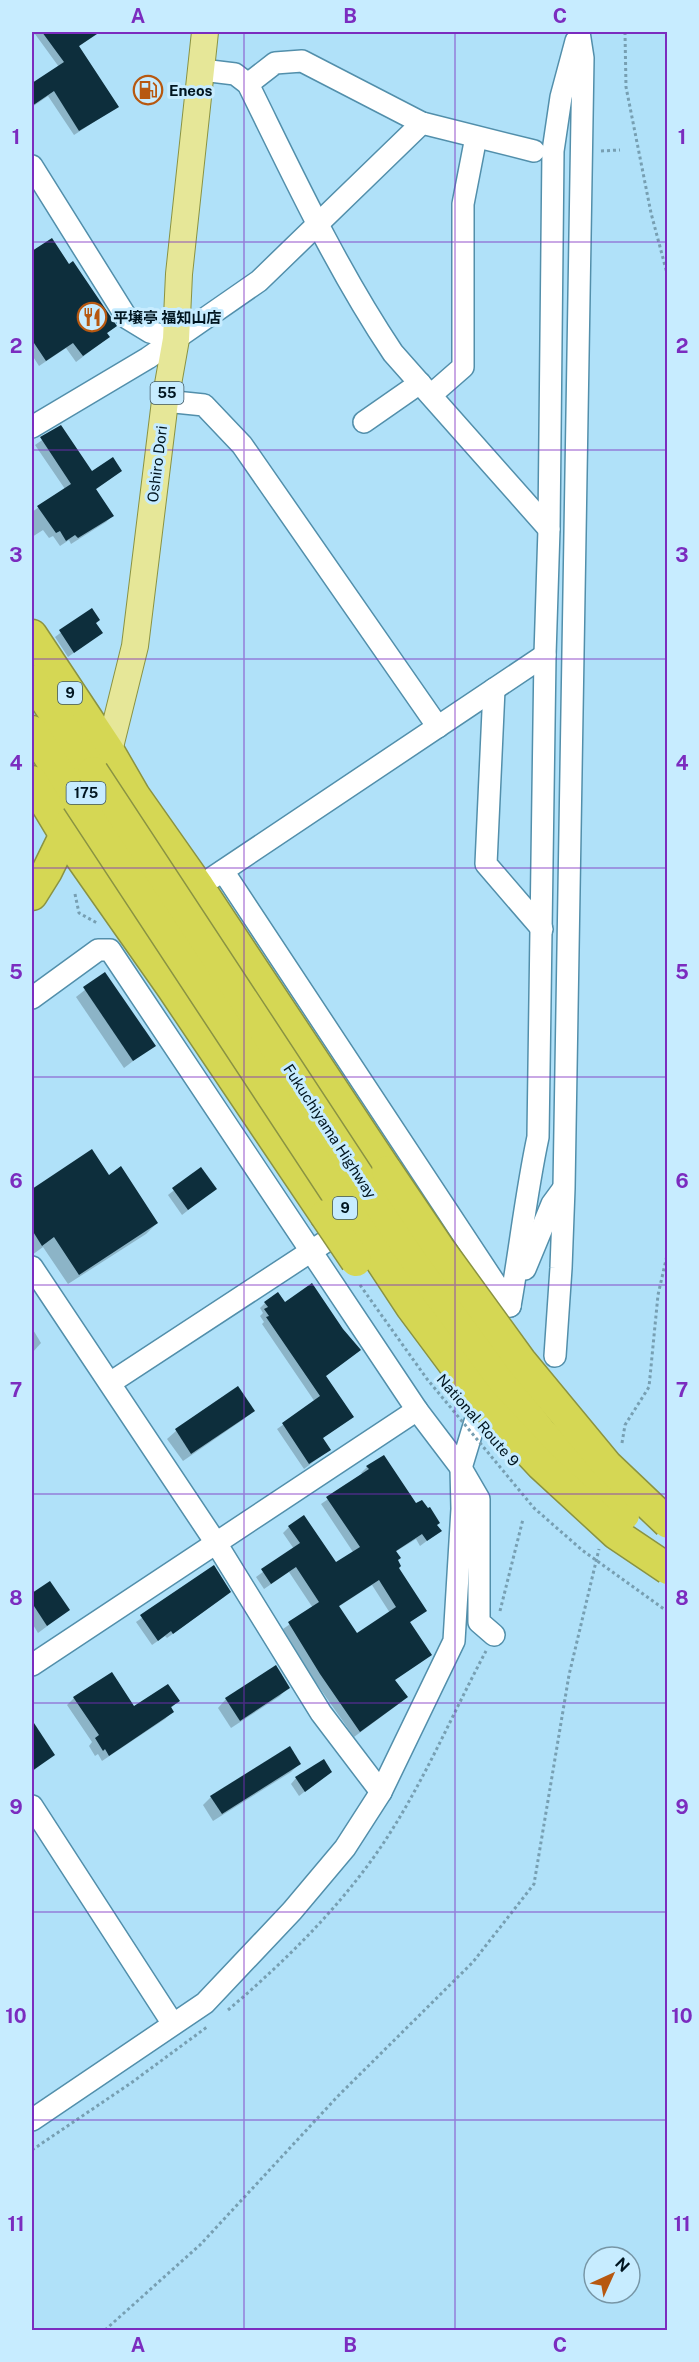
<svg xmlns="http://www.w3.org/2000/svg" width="699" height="2362" font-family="'Public Sans','Noto Sans JP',sans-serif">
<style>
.shadow{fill:#0003;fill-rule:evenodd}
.building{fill:#0d2e3c;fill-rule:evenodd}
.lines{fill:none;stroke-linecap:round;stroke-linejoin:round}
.minor-casing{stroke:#528fab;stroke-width:24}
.major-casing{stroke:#8a9342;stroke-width:28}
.highway-casing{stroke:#8a9342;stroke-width:33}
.path{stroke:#779fb2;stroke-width:3;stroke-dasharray:3 3;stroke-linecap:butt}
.minor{stroke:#fff;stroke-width:21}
.major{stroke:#e6e798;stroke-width:26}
.highway{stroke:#d5d754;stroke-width:30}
.highway-bridge-casing{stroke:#8a9342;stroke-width:33;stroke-linecap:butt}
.path-bridge{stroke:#779fb2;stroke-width:3;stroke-dasharray:3 3;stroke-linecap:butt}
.highway-bridge{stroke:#d5d754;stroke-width:30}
.grid{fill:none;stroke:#7b2cbf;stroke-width:1.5;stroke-opacity:0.55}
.labels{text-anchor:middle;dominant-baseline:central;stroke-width:6;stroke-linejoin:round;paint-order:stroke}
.shield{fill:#c7ecff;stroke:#3c5663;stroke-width:1.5}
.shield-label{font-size:14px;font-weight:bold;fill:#001520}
.poi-label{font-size:15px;font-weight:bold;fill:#001520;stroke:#c7ecff;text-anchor:start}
.street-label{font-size:15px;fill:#001520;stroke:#c7ecff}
.neatline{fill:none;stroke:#7b2cbf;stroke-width:2}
.grid-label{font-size:20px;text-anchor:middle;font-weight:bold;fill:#7b2cbf}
</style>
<rect width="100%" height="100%" fill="#b0e1f9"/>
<!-- shadow -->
<g class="shadow">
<polygon points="32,32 61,32 63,34 66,32 98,32 78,47 117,107 74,135 48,96 32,107 32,85 59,67 35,34 32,36"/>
<polygon points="51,240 68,266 116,326 106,334 108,337 101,343 76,362 66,348 39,366 32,355 32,253"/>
<polygon points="61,427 92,473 121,471 95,490 112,516 106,522 71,544 69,540 60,546 53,536 49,538 43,530 32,537 32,512 65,489 35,445"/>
<polygon points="91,610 95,623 101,633 68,657 55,637"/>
<polygon points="105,974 154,1045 124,1068 76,997"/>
<polygon points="92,1151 108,1177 157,1223 146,1234 68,1284 43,1247 32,1255 32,1191"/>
<polygon points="201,1169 215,1189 182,1215 168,1195"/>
<polygon points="265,1303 325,1377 322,1439 329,1450 304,1469 277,1429 315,1402 262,1324 264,1322 260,1316 263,1313 260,1308"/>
<polygon points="32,1328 41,1343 32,1353"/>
<polygon points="237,1389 253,1411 244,1419 183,1461 167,1439 176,1431"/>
<path d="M 367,1467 L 416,1505 L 440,1531 L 420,1546 L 416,1539 L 395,1552 L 397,1568 L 425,1611 L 409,1623 L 394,1681 L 400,1703 L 354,1737 L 314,1680 L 283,1629 L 313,1608 L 289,1572 L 264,1589 L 256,1577 L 294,1549 L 283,1533 L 289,1527 L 335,1564 L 353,1552 L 321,1504 L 363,1475 L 361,1473 ZM 372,1585 L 390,1613 L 356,1635 L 338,1607 Z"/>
<polygon points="214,1568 224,1597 167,1638 165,1636 152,1645 136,1622"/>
<polygon points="50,1583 69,1610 38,1633 32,1623 32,1595"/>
<polygon points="288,1687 280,1696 231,1728 218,1708 226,1699"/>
<polygon points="74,1698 134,1708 178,1701 171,1708 172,1712 165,1719 102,1761 98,1754 95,1756 89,1746 92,1742 67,1705"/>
<polygon points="32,1723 53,1754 32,1772"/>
<polygon points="299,1764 291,1772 213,1821 203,1805 211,1797"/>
<polygon points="330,1772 299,1796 291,1784 296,1778"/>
</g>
<!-- building -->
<g class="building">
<polygon points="42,32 100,32 79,46 119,107 79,131 54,91 32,106 32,83 64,62"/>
<polygon points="52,238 69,264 73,261 117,326 107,333 110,337 83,356 73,343 46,361 32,340 32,251"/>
<polygon points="61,425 92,471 113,457 122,471 96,489 114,516 78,538 75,535 66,541 60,531 56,533 37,506 71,484 40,437"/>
<polygon points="92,608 100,620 96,623 103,633 74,653 59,630"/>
<polygon points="105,972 156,1046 133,1061 83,987"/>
<polygon points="92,1149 109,1175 121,1166 158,1223 79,1275 54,1237 42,1246 32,1230 32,1189"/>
<polygon points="201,1167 217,1189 188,1210 172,1188"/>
<polygon points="312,1283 343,1329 361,1350 326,1376 354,1417 323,1438 331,1450 309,1464 282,1423 320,1396 266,1317 269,1316 264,1309 268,1307 264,1302 278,1292 285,1302"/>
<polygon points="238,1386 255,1411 191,1454 175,1429"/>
<path d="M 384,1455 L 416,1503 L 422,1500 L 428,1508 L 430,1507 L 440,1523 L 437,1525 L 442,1531 L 427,1541 L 422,1534 L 396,1551 L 401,1558 L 398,1560 L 401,1566 L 399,1568 L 427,1611 L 410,1622 L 432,1655 L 395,1680 L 408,1697 L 360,1732 L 320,1674 L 288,1622 L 319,1602 L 296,1567 L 271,1584 L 261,1569 L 300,1543 L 288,1526 L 304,1515 L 336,1562 L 360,1547 L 326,1497 L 369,1469 L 366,1466 ZM 379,1580 L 396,1607 L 357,1633 L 339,1606 Z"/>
<polygon points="214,1565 231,1592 173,1634 171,1631 158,1641 140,1615"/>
<polygon points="50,1581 70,1610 47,1626 32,1603 32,1593"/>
<polygon points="276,1665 290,1688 240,1721 225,1698"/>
<polygon points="112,1672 134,1706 168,1684 180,1701 171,1707 174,1712 109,1756 105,1749 103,1751 95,1738 99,1735 73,1697"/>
<polygon points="32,1720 55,1755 32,1771"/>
<polygon points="290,1746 301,1764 222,1814 210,1796"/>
<polygon points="324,1759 332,1772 305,1792 295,1777"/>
</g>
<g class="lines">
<!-- minor casing -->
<g class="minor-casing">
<g id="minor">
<path d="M 202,70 L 235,74 L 248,84 C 293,175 336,268 393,353 L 549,529"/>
<polyline points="248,84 275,63 302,61 422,123 534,151"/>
<polyline points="32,166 127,318 150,332 176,339"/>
<polyline points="431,395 463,367 463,204 476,137"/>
<polyline points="165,401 204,405 242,445 438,727"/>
<polyline points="364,422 420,383"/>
<polyline points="32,427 148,358 259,281 422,123"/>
<polyline points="494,689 486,864 542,929"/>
<polyline points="223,871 510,1306"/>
<polyline points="212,878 545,655"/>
<polyline points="32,998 98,950 110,950 417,1410 461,1468 479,1499 479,1622 494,1635"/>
<polyline points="32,1267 216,1543 321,1713 381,1792"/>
<polyline points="525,1269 552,1204 563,1189"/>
<path d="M 510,1306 C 520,1250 526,1193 538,1137 L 545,655 L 549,529 L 553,151 L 561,97 L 576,41"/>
<polyline points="555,1356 561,1268 564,1188 583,58 579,32"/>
<polyline points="110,1383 348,1227"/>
<polyline points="32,1665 417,1410"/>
<polyline points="32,1806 173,2024"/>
<polyline points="32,2120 205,2003 292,1911 345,1848 381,1792 454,1641 462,1509 461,1468 484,1392"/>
</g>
</g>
<!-- major casing -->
<g class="major-casing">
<polyline id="major" points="109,751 135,646 165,401 176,339 179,274 205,32"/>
</g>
<!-- highway casing -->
<g class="highway-casing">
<g id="highway">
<polyline points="32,635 109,751 135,796 199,887 387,1171"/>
<polyline points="32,680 93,772"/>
<polyline points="32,731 77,800"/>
<polyline points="32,781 64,834 172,988 325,1215"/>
<polyline points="32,895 47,871 72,820"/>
</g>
</g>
<!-- path -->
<g class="path">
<polyline points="625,32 626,87 651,213 668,277"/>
<polyline points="601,151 620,150"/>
<polyline points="75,894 79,913 97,923"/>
<polyline points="622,1443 625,1425 649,1387 658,1295 668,1251"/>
<polyline points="500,1611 523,1519"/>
<path d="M 228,2010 C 276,1969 323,1924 362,1873 C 414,1806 446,1726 486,1651"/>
<polyline points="32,2150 131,2083 207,2027"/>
<polyline points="105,2330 200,2245 338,2096 473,1962 534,1884 569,1675 599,1549"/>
</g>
<!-- minor -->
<use href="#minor" class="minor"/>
<!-- major -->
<use href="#major" class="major"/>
<!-- highway -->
<use href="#highway" class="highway"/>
<!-- highway-bridge casing -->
<g class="highway-bridge-casing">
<g id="highway-bridge">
<polyline points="93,772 423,1274 505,1386 541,1432 624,1515"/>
<polyline points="77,800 411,1307 481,1401 541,1465 616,1534 668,1569"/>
<polyline points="387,1171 439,1248 521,1361 607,1465 668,1523"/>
<polyline points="325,1215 356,1261"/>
</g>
</g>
<!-- path-bridge -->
<polyline class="path-bridge" points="360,1285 427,1379 534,1508 582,1550 668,1612"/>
<!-- highway-bridge -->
<use href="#highway-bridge" class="highway-bridge"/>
</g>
<!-- grid -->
<path class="grid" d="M 244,32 L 244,2330M 455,32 L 455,2330M 32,242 L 668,242M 32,450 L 668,450M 32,659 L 668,659M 32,868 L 668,868M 32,1077 L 668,1077M 32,1285 L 668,1285M 32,1494 L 668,1494M 32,1703 L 668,1703M 32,1912 L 668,1912M 32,2120 L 668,2120"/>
<!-- icons -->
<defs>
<g id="fuel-ring" transform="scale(1.5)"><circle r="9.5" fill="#c7ecff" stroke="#b75810" stroke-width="1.5"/><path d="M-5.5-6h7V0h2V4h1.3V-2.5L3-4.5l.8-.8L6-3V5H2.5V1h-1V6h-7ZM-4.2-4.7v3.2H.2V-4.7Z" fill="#b75810"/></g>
<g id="restaurant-ring" transform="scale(1.5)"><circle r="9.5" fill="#c7ecff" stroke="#b75810" stroke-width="1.5"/><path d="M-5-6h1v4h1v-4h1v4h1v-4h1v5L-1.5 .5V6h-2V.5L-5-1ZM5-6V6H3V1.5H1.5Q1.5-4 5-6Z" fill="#b75810"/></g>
</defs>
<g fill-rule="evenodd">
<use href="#fuel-ring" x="148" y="90"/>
<use href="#restaurant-ring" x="92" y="317"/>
</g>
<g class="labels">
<!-- shield labels -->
<g class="shield">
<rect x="150.5" y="382" width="33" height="22" rx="4.5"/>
<rect x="58" y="682" width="24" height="22" rx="4.5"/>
<rect x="66.5" y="782" width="39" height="22" rx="4.5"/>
<rect x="333" y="1197" width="24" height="22" rx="4.5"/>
</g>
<g class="shield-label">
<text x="167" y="393">55</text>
<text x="70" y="693">9</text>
<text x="86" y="793">175</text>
<text x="345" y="1208">9</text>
</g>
<!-- poi labels -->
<g class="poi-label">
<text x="169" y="90">Eneos</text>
<text x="113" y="317">平壌亭 福知山店</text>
</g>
<!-- street labels -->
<g class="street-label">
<text transform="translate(157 464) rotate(-83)">Oshiro Dori</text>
<text transform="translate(330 1131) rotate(57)">Fukuchiyama Highway</text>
<text transform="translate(478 1420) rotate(49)">National Route 9</text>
</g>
</g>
<!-- border -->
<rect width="699" height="2362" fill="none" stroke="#c7ecff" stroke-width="66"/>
<!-- north arrow -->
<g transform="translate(612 2275) rotate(45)"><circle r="28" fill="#c7ecff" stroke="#7796a6" stroke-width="1.5"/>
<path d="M0-4.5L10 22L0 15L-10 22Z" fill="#b75810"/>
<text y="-9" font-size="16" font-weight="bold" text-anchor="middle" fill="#001520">N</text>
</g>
<rect x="33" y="33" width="633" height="2296" class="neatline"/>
<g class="grid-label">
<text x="138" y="23">A</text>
<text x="350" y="23">B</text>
<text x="560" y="23">C</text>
<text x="16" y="144">1</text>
<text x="682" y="144">1</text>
<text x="16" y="353">2</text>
<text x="682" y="353">2</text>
<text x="16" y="562">3</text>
<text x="682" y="562">3</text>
<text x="16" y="770">4</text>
<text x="682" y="770">4</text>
<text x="16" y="979">5</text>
<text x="682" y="979">5</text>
<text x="16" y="1188">6</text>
<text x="682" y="1188">6</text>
<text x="16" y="1397">7</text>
<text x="682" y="1397">7</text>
<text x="16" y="1605">8</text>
<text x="682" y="1605">8</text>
<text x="16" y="1814">9</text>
<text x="682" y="1814">9</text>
<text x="16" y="2023">10</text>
<text x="682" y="2023">10</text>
<text x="16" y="2231">11</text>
<text x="682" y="2231">11</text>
<text x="138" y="2352">A</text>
<text x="350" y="2352">B</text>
<text x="560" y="2352">C</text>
</g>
</svg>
